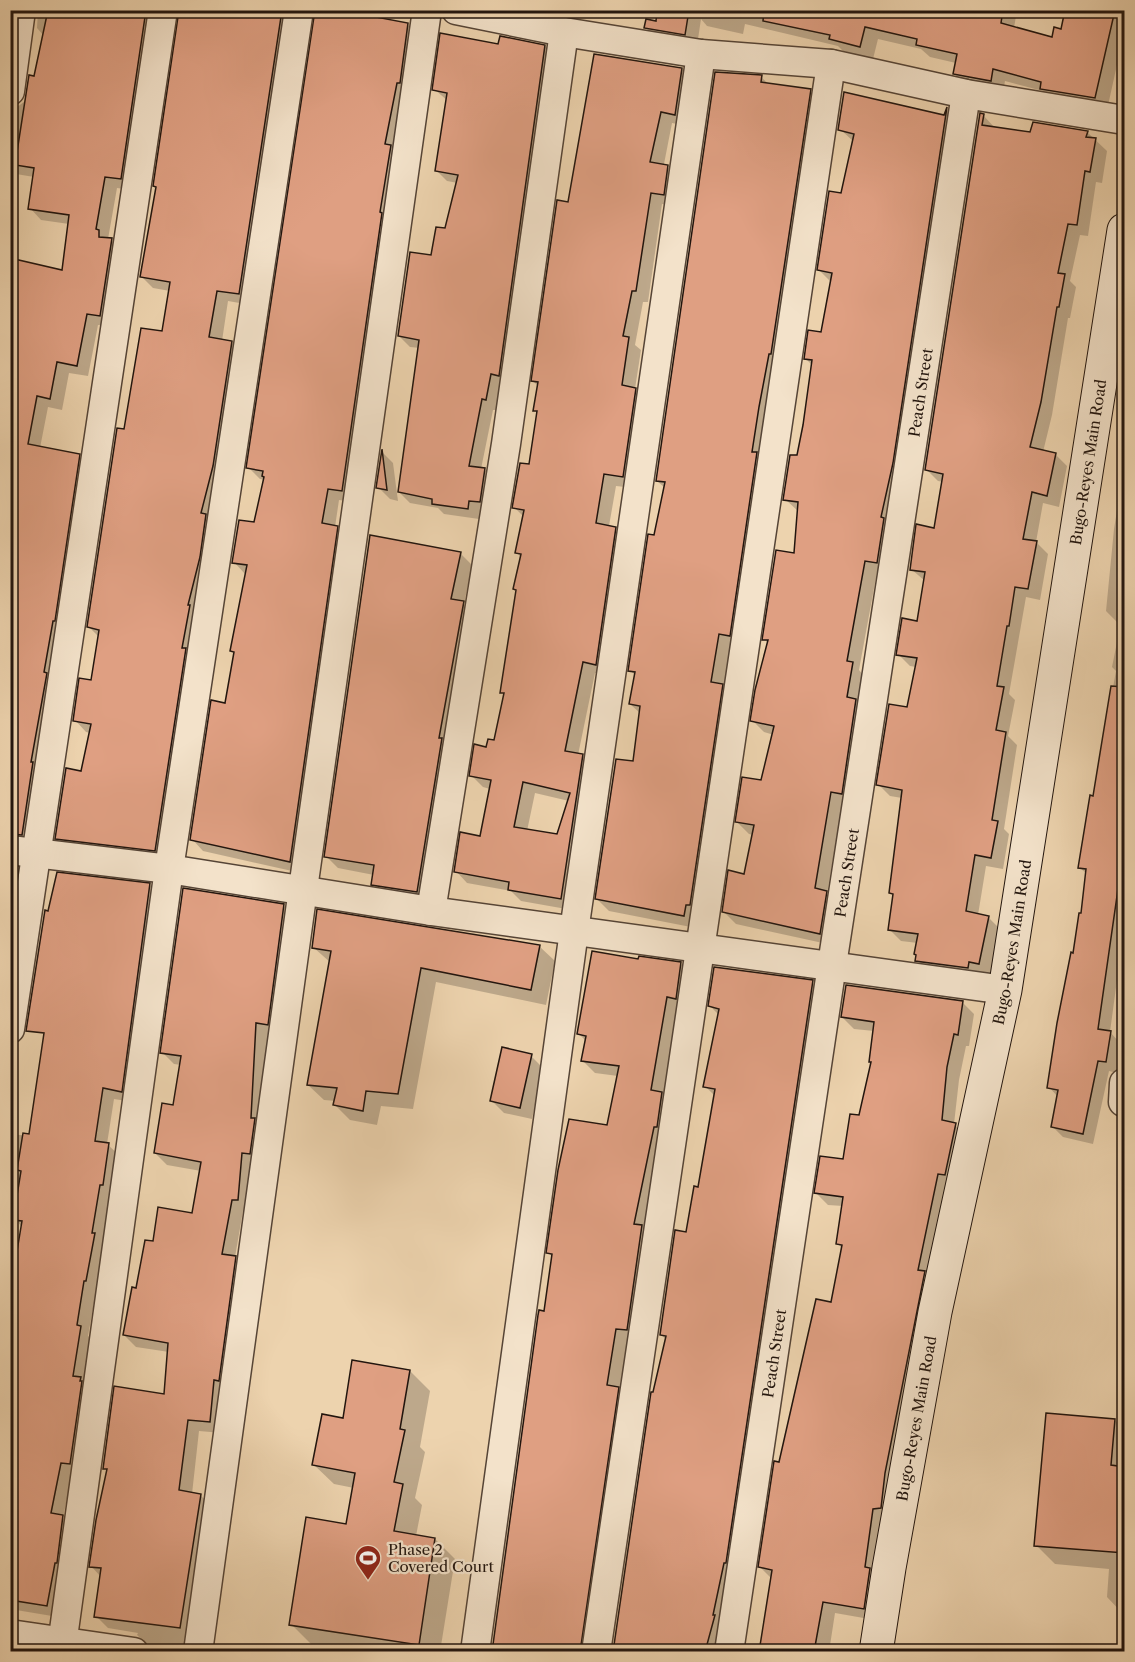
<svg xmlns="http://www.w3.org/2000/svg" width="1135" height="1662" font-family="'Libre Caslon Text',serif">
<style>
.shadow{fill:#0003;fill-rule:evenodd}
.building{fill:#df9f82;stroke:#22150e;stroke-width:1.5;fill-rule:evenodd}
.lines{fill:none;stroke-linecap:round;stroke-linejoin:round}
.street-casing{stroke:#554436;stroke-width:31}
.secondary-casing{stroke:#22150e;stroke-width:35}
.street{stroke:#f3e2ca;stroke-width:28}
.secondary{stroke:#f3e2ca;stroke-width:33}
.labels{text-anchor:middle;dominant-baseline:central;stroke-width:4.5;stroke-linejoin:round;paint-order:stroke}
.street-label{font-size:15px;fill:#22150e;stroke:#f3e2ca}
.poi-label{font-size:15px;fill:#22150e;stroke:#f3e2ca;text-anchor:start}
</style>
<rect width="100%" height="100%" fill="#edd3ae"/>
<filter id="stains"><feTurbulence type="fractalNoise" baseFrequency=".00333" numOctaves="4"/><feColorMatrix values="0 0 0 0 .2 0 0 0 0 .09 0 0 0 0 .02 0 0 0 .5 -.17"/></filter>
<radialGradient id="worn" r=".72"><stop offset=".6" stop-color="#630" stop-opacity="0"/><stop offset="1" stop-color="#630" stop-opacity=".3"/></radialGradient>
<!-- shadow -->
<g class="shadow">
<polygon points="38,10 163,10 132,190 117,188 108,239 111,240 123,251 112,327 98,325 88,376 69,373 62,410 48,407 40,448 79,456 91,467 34,846 10,850 10,277 64,272 69,224 41,220 30,208 34,177 10,173 10,108 16,108 25,101 30,77 35,78 44,36 37,28"/>
<polygon points="181,10 298,10 251,305 228,301 222,341 231,342 243,354 166,862 69,850 57,838 83,773 91,733 86,732 75,720 92,682 100,638 89,627 126,431 163,333 170,291 153,288 141,276 157,188"/>
<polygon points="317,10 370,10 378,18 408,25 419,36 354,502 339,500 335,527 349,539 301,873 203,851 192,839 226,705 235,654 232,651 245,574 234,562 255,524 265,480 260,479 248,467"/>
<polygon points="536,10 571,10 568,24 546,20"/>
<polygon points="659,10 1017,10 1014,28 1053,39 1062,30 1066,10 1118,10 1124,17 1124,33 1107,110 1054,101 1043,91 1005,81 1003,93 967,86 954,74 956,63 930,57 921,49 878,39 873,59 843,51 838,46 745,24 743,34 707,26 701,19 697,46 658,40 646,28 657,22"/>
<polygon points="499,46 545,46 556,58 497,410 493,410 481,469 485,470 496,481 491,513 480,511 479,519 444,514 438,508 410,503 399,492 420,348 410,347 399,336 432,257 446,230 458,183 447,181 436,170 448,101 434,89"/>
<path d="M 682,69 L 693,81 L 687,126 L 672,123 L 664,164 L 679,178 L 675,206 L 662,204 L 648,302 L 643,302 L 635,345 L 641,350 L 635,389 L 647,401 L 634,488 L 616,486 L 609,526 L 615,529 L 627,541 L 607,676 L 595,673 L 578,755 L 582,755 L 594,767 L 572,910 L 521,901 L 511,891 L 467,883 L 456,871 L 481,838 L 490,789 L 483,787 L 471,775 L 487,748 L 495,742 L 505,695 L 502,692 L 522,558 L 516,552 L 524,517 L 514,507 L 530,466 L 538,414 L 535,410 L 538,386 L 533,381 L 569,204 ZM 535,793 L 569,801 L 558,836 L 527,831 Z"/>
<polygon points="761,77 770,85 810,91 822,103 724,688 734,698 696,928 609,911 597,899 634,763 641,714 630,704 636,676 630,670 665,488 657,481"/>
<polygon points="948,109 959,120 889,574 877,572 859,670 864,676 827,894 838,904 832,945 736,924 724,912 745,875 753,835 749,834 737,822 762,782 774,735 764,732 752,720 769,644 764,639 795,555 799,512 785,499 798,457 813,366 806,359 823,334 831,282 819,270 842,195 854,142 840,129 945,116"/>
<polygon points="983,115 995,128 1032,133 1087,132 1107,151 1102,183 1096,182 1088,236 1080,235 1070,281 1076,287 1070,318 1068,318 1052,415 1043,452 1055,454 1067,466 1059,507 1043,503 1036,542 1048,554 1040,600 1026,597 1009,694 1015,700 1008,736 1017,745 1004,829 1009,834 1003,869 986,866 978,915 988,917 1000,929 991,975 929,972 917,960 918,943 901,941 889,929 894,896 891,893 902,798 890,796 878,784 908,709 916,667 910,666 898,654 918,622 925,581 911,569 935,529 943,482 938,481 926,469"/>
<polygon points="1124,358 1124,388 1120,384"/>
<polygon points="383,453 393,463 398,501 390,499 378,487"/>
<polygon points="1124,467 1124,928 1110,1032 1121,1044 1117,1073 1109,1071 1093,1144 1063,1137 1052,1126 1058,1097 1049,1087 1082,915 1087,874 1080,868 1116,671 1112,667 1121,622 1117,622 1106,611 1114,529"/>
<polygon points="460,553 472,565 464,604 475,615 429,903 385,896 373,884 374,875 338,868 326,856"/>
<polygon points="10,869 21,880 10,1002"/>
<polygon points="150,885 161,897 133,1102 114,1099 107,1144 120,1156 98,1292 96,1292 88,1336 92,1339 72,1473 63,1518 74,1528 58,1617 10,1609 10,1273 15,1271 22,1227 15,1219 20,1186 10,1186 10,1134 30,1136"/>
<polygon points="284,906 295,918 279,1036 268,1035 262,1128 250,1212 243,1211 235,1257 247,1269 222,1433 199,1431 192,1494 201,1496 213,1507 190,1652 152,1652 151,1648 137,1635 138,1633 108,1628 96,1616 101,1577 91,1566 108,1472 105,1468 165,1395 169,1352 136,1347 124,1335 137,1290 154,1243 193,1214 201,1171 167,1165 155,1153 175,1107 181,1065 174,1064 162,1052"/>
<polygon points="539,946 555,961 546,1005 436,982 413,1109 381,1106 377,1125 350,1120 335,1105 336,1101 324,1100 308,1085 331,963 313,947"/>
<polygon points="639,961 681,964 693,975 679,1008 664,1096 673,1105 619,1390 630,1400 593,1652 493,1652 546,1313 553,1257 548,1253 608,1127 618,1076 595,1073 583,1061 586,1041 579,1034"/>
<polygon points="812,982 824,994 720,1652 614,1652 654,1394 667,1340 661,1335 699,1189 715,1096 705,1086 719,1015 710,1006"/>
<polygon points="962,1002 974,1014 969,1046 966,1046 959,1080 954,1124 967,1137 875,1620 835,1613 829,1652 760,1652 772,1579 760,1567 780,1464 833,1304 843,1249 838,1244 843,1206 828,1205 816,1193 845,1161 860,1117 873,1064 870,1061 874,1031 854,1029 842,1017"/>
<polygon points="531,1056 543,1068 532,1119 504,1113 492,1101"/>
<polygon points="410,1371 430,1391 420,1447 425,1452 415,1498 422,1505 416,1536 435,1539 455,1559 440,1652 357,1652 311,1644 291,1624 347,1525 354,1488 334,1484 313,1464 344,1419"/>
<polygon points="1115,1420 1124,1430 1124,1615 1107,1597 1109,1569 1055,1564 1036,1545"/>
</g>
<!-- building -->
<g class="building">
<polygon points="48,10 146,10 121,179 105,177 96,229 99,230 99,237 112,238 100,316 87,314 77,366 57,362 50,399 37,396 28,444 80,454 55,621 53,621 44,672 47,673 31,762 33,762 22,835 10,834 10,258 62,270 69,215 28,209 34,168 15,165 29,75 34,76"/>
<polygon points="179,10 282,10 239,294 217,291 209,337 232,341 213,466 201,513 206,514 200,557 188,605 190,605 182,648 186,648 155,851 55,839 66,768 81,771 91,724 73,721 79,678 91,680 99,630 87,627 117,428 124,429 141,328 162,331 170,282 140,277 156,187 153,186"/>
<polygon points="315,10 366,10 365,15 408,23 400,83 397,83 385,144 391,145 380,212 382,213 342,491 328,489 322,523 338,526 290,862 190,840 211,700 225,703 234,652 230,651 247,565 232,563 239,520 254,522 264,477 262,476 263,471 246,468"/>
<polygon points="657,10 689,10 685,35 644,28 646,19 656,21"/>
<polygon points="764,10 1003,10 1001,23 1052,37 1054,27 1061,29 1065,10 1115,10 1095,98 1040,89 1041,82 993,69 991,81 953,74 957,54 916,45 917,39 865,27 860,47 829,39 830,35 763,21"/>
<polygon points="440,33 498,44 500,36 545,45 499,376 491,374 486,400 482,399 469,466 485,468 480,502 469,501 468,509 432,504 432,499 398,492 419,340 398,336 410,252 431,255 436,227 445,228 458,175 435,171 447,93 432,90"/>
<path d="M 594,54 L 682,68 L 675,115 L 661,112 L 650,162 L 668,165 L 664,195 L 651,193 L 636,291 L 632,291 L 623,336 L 629,337 L 622,385 L 636,388 L 623,477 L 604,474 L 596,523 L 616,527 L 596,665 L 583,662 L 565,751 L 583,754 L 561,899 L 508,890 L 509,882 L 454,872 L 460,832 L 480,836 L 491,780 L 469,776 L 474,744 L 486,747 L 488,739 L 494,740 L 504,693 L 500,693 L 516,590 L 513,589 L 521,554 L 515,553 L 524,510 L 512,508 L 520,463 L 529,464 L 537,411 L 533,411 L 538,382 L 531,381 L 557,200 L 568,202 ZM 523,782 L 570,793 L 557,834 L 514,827 Z"/>
<polygon points="715,72 762,75 761,82 811,89 771,354 769,354 759,407 752,452 757,452 730,636 719,634 711,682 723,684 690,905 686,905 684,916 595,899 616,759 633,761 640,706 629,704 635,672 628,671 648,534 654,535 665,482 656,481"/>
<polygon points="844,92 944,115 947,107 893,463 881,517 884,518 877,563 865,561 847,661 853,662 847,697 856,699 842,794 831,792 815,888 827,891 820,934 722,912 728,870 744,874 754,825 735,822 742,777 761,780 774,726 750,721 755,690 768,640 762,640 776,550 794,553 798,502 783,500 790,455 797,455 803,425 812,360 804,359 808,330 821,332 832,273 817,270 829,191 841,193 854,134 838,130"/>
<polygon points="980,113 984,114 982,125 1030,132 1033,122 1088,131 1086,137 1096,138 1090,172 1085,171 1077,225 1068,224 1058,273 1065,274 1059,307 1057,307 1041,402 1030,447 1056,453 1047,496 1032,492 1023,539 1037,541 1028,589 1015,587 1009,626 1007,626 997,686 1004,687 996,730 1006,732 992,820 998,821 991,858 975,855 966,911 989,916 979,964 969,962 968,968 915,961 916,955 914,954 918,934 888,930 893,894 889,893 902,790 876,785 889,704 907,707 917,658 896,655 902,618 917,621 925,572 910,570 916,524 934,528 943,474 925,470"/>
<polygon points="382,449 387,490 376,488"/>
<polygon points="370,535 461,552 451,599 464,601 439,738 442,738 417,892 371,885 374,865 324,857"/>
<polygon points="1111,686 1125,687 1125,876 1120,875 1098,1029 1111,1031 1106,1062 1098,1061 1083,1134 1051,1127 1058,1090 1047,1088 1057,1023 1071,952 1073,953 1079,913 1081,913 1086,869 1078,868 1090,795 1093,796"/>
<polygon points="57,872 150,883 122,1092 103,1088 95,1141 109,1143 103,1185 100,1185 92,1233 95,1233 86,1281 84,1281 77,1325 81,1326 73,1376 81,1377 80,1381 82,1381 70,1464 61,1463 51,1513 63,1515 57,1563 55,1563 47,1606 10,1600 10,1534 13,1508 10,1507 10,1269 14,1269 22,1221 13,1220 21,1171 17,1170 23,1133 29,1134 44,1033 26,1031 45,910 48,911"/>
<polygon points="183,888 284,904 268,1025 256,1023 251,1118 255,1118 250,1154 242,1153 238,1200 232,1200 222,1254 236,1256 219,1381 214,1380 210,1422 188,1420 179,1490 201,1494 180,1628 94,1617 101,1568 89,1567 96,1520 107,1469 103,1469 114,1386 164,1394 168,1343 123,1335 132,1287 136,1288 145,1240 153,1241 158,1207 192,1213 201,1162 154,1153 162,1103 173,1105 181,1056 160,1053"/>
<polygon points="317,909 540,945 531,990 421,968 398,1094 366,1091 363,1111 333,1105 337,1088 307,1085 331,951 312,948"/>
<polygon points="592,951 638,959 639,956 681,962 676,999 667,997 651,1090 662,1092 657,1127 654,1127 634,1224 642,1225 627,1330 616,1329 607,1385 619,1387 580,1652 492,1652 538,1315 539,1310 544,1311 552,1254 546,1253 558,1170 569,1119 607,1125 619,1066 581,1061 586,1036 577,1034"/>
<polygon points="714,967 813,980 726,1563 724,1563 713,1615 715,1615 705,1652 613,1652 651,1392 653,1392 666,1336 660,1335 675,1230 686,1232 694,1186 698,1187 715,1089 703,1087 719,1009 708,1006"/>
<polygon points="846,985 963,1001 958,1035 954,1034 947,1067 942,1120 956,1123 945,1175 938,1174 918,1270 925,1271 885,1473 881,1508 873,1509 865,1567 870,1568 864,1609 823,1602 814,1652 759,1652 772,1570 758,1567 774,1461 779,1462 816,1299 831,1302 842,1245 836,1244 843,1197 814,1193 820,1156 843,1159 850,1114 859,1115 871,1062 869,1062 874,1022 841,1017"/>
<polygon points="502,1047 532,1054 520,1108 490,1101"/>
<polygon points="352,1360 410,1370 400,1429 405,1430 394,1482 403,1484 394,1531 435,1538 419,1645 289,1625 306,1517 346,1524 355,1473 312,1465 322,1414 343,1418"/>
<polygon points="1046,1413 1115,1419 1111,1465 1125,1467 1125,1553 1034,1546"/>
</g>
<g class="lines">
<!-- street casing -->
<g class="street-casing">
<g id="street">
<polyline points="456,10 564,32 701,54 831,64 966,94 1124,120"/>
<polyline points="10,91 21,10"/>
<polyline points="10,850 169,869 431,911 1005,990"/>
<polyline points="431,911 506,444 564,32"/>
<polyline points="10,1029 163,10"/>
<polyline points="1123,1102 1124,1083"/>
<polyline points="10,1634 134,1652"/>
<polyline points="61,1652 169,869 299,10"/>
<polyline points="198,1652 303,889 427,10"/>
<polyline points="475,1652 574,931 701,54"/>
<polyline points="596,1652 831,64"/>
<path id="s1" d="M 729,1652 L 832,965 L 966,94"/>
</g>
</g>
<!-- secondary casing -->
<g class="secondary-casing">
<g id="secondary">
<path id="s2" d="M 876,1652 L 889,1568 L 935,1312 L 1005,990 L 1124,230"/>
</g>
</g>
<!-- street -->
<use href="#street" class="street"/>
<!-- secondary -->
<use href="#secondary" class="secondary"/>
</g>
<!-- icons -->
<defs>
<g id="stadium-pin" transform="scale(1.35)"><path d="M0 17L-7.5 6A9.5 9.5 0 1 1 7.5 6Z" fill="#8f2418" stroke="#f3e2ca"/><path d="M0-5a6.5 5 0 1 0 0 10a6.5 5 0 1 0 0-10ZM-3.5-1.8h7v3.6h-7Z" fill="#fff"/></g>
</defs>
<g fill-rule="evenodd">
<use href="#stadium-pin" x="368" y="1558"/>
</g>
<g class="labels">
<!-- street labels -->
<g class="street-label">
<text stroke="none"><textPath href="#s1" startOffset="1274">Peach Street</textPath></text>
<text stroke="none"><textPath href="#s2" startOffset="1209">Bugo-Reyes Main Road</textPath></text>
<text stroke="none"><textPath href="#s1" startOffset="788">Peach Street</textPath></text>
<text stroke="none"><textPath href="#s2" startOffset="723">Bugo-Reyes Main Road</textPath></text>
<text stroke="none"><textPath href="#s1" startOffset="302">Peach Street</textPath></text>
<text stroke="none"><textPath href="#s2" startOffset="237">Bugo-Reyes Main Road</textPath></text>
</g>
<!-- poi labels -->
<g class="poi-label">
<text x="388" y="1549">Phase 2<tspan x="388" dy="17">Covered Court</tspan></text>
</g>
</g>
<!-- margin -->
<rect width="1135" height="1662" fill="none" stroke="#edd3ae" stroke-width="36"/>
<rect x="12" y="12" width="1111" height="1638" fill="none" stroke="#22150e" stroke-width="3"/>
<rect x="18" y="18" width="1099" height="1626" fill="none" stroke="#22150e" stroke-width="1.5"/>
<rect width="100%" height="100%" filter="url(#stains)"/>
<rect width="100%" height="100%" fill="url(#worn)"/>
</svg>
